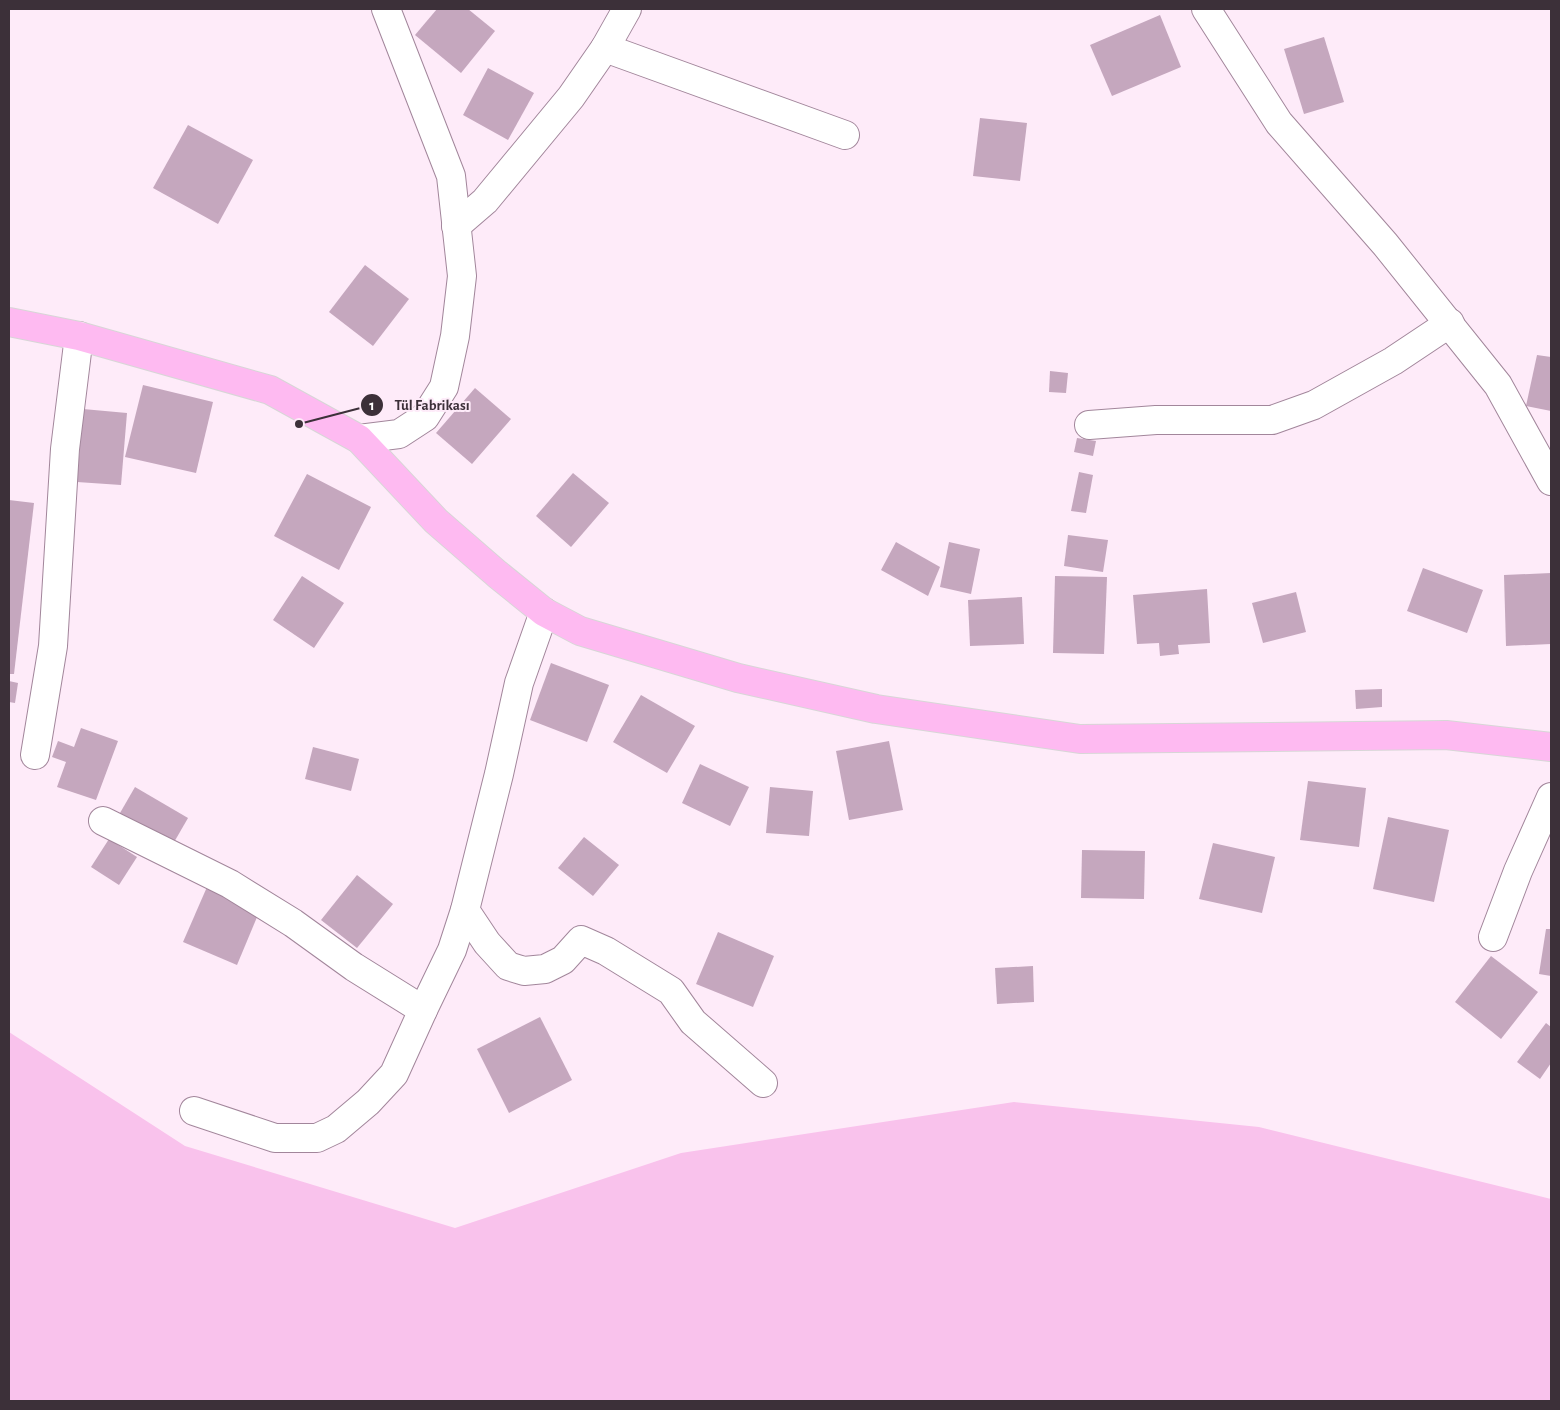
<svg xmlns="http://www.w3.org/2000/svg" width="1560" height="1410" font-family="'Alegreya Sans',sans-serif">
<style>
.green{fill:#f9c2ec}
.building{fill:#c5a7be}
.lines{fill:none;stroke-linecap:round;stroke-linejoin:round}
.minor-casing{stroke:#a2869b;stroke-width:30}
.major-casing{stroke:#d8d6d7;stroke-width:30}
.minor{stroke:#fff;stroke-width:28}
.major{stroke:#febaf1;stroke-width:28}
.leader{fill:none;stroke:#3c3039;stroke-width:2}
.callout-dot{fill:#3c3039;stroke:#feebf9;stroke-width:2}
.mark-label{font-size:15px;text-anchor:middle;font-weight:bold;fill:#fff}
.callout-label{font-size:15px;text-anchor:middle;font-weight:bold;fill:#3c3039;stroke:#feebf9;stroke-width:4;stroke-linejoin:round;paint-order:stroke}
</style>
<rect width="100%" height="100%" fill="#feebf9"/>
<!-- green -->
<polygon class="green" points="9,1032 185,1146 455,1228 681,1153 1014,1102 1259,1127 1551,1199 1551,1401 9,1401"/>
<!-- building -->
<g class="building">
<polygon points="437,9 468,9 495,31 461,73 415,35"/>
<polygon points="1160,15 1181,67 1112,96 1090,45"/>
<polygon points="1324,37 1344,102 1304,114 1284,49"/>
<polygon points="488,68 534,93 508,140 463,115"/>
<polygon points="980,118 1027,123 1020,181 973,176"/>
<polygon points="188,125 253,160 218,224 153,188"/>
<polygon points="365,265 409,299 373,346 329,312"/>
<polygon points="1537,355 1551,357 1551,411 1526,406"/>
<polygon points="1050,371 1068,373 1066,393 1049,392"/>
<polygon points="143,385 213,402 196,473 125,457"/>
<polygon points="475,388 511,419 472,464 436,433"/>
<polygon points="83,409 127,413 121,485 77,482"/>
<polygon points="1077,438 1096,441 1093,456 1074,452"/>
<polygon points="1079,472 1093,475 1086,513 1071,511"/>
<polygon points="573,473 609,503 571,547 536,516"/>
<polygon points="307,474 371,507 339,570 274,536"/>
<polygon points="9,500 34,503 14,674 9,674"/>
<polygon points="1068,535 1108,540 1103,572 1064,566"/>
<polygon points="896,542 940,567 928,596 881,570"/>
<polygon points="949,542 980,549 971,594 940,587"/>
<polygon points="1423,568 1483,590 1467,633 1407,611"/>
<polygon points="1551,573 1551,644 1506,646 1504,575"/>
<polygon points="302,576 344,603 314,648 273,620"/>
<polygon points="1055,576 1107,577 1104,654 1053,653"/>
<polygon points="1207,589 1210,643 1178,645 1179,654 1160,656 1159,643 1137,644 1133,595"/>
<polygon points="1296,592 1306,632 1263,643 1252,603"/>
<polygon points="1022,597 1024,644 970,646 968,600"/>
<polygon points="551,663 609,685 587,742 530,720"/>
<polygon points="9,681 18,683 15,703 9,702"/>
<polygon points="1382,689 1382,707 1356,709 1355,690"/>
<polygon points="641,695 695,726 667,773 613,742"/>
<polygon points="81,728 118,741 96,800 57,787 66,762 52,757 58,741 74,747"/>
<polygon points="889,741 903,810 849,820 836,751"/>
<polygon points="313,747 359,759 351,791 305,779"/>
<polygon points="700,764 749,787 730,826 682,803"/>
<polygon points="1308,781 1366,788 1359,847 1300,840"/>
<polygon points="135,787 188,818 173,844 120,813"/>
<polygon points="770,787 813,791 809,836 766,833"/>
<polygon points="1388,817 1449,830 1434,902 1373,889"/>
<polygon points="584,837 619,865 593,896 558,868"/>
<polygon points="109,839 137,857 119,885 91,867"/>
<polygon points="1213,843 1275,857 1262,913 1199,899"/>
<polygon points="1082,850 1145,851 1144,899 1081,898"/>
<polygon points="357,875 393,904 357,948 321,920"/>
<polygon points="207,887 260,910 237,965 183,942"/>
<polygon points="1546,929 1551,929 1551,976 1539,974"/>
<polygon points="718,932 774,956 753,1007 696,984"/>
<polygon points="1491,956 1538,992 1501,1039 1455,1002"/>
<polygon points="1033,966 1034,1002 997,1004 995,968"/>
<polygon points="540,1017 572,1080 509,1113 477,1049"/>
<polygon points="1546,1023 1551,1027 1551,1063 1540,1079 1517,1062"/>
</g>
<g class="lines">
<!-- minor casing -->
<g class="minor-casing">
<g id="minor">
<polyline points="1206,9 1279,123 1385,244 1498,385 1551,481"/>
<polyline points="605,48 845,135"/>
<polyline points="456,226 485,201 571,97 605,48 627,9"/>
<polyline points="1089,425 1156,420 1272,420 1314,405 1393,361 1450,323"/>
<polyline points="359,439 399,434 425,417 444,387 455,336 462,276 451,176 386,9"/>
<polyline points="35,755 53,646 65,449 79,336"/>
<polyline points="103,821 230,884 293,923 354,967 423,1010"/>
<polyline points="465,910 487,943 508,966 524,971 545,969 563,960 581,940 606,951 671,991 693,1022 763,1083"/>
<polyline points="1493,937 1518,871 1551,797"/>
<polyline points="194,1111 275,1138 317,1138 336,1129 368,1102 394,1074 423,1010 452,950 465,910 499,774 519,683 544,612"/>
</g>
</g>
<!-- major casing -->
<g class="major-casing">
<polyline id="major" points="9,322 79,336 270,390 359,439 436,521 497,574 544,612 580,631 738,678 876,709 1080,739 1446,735 1551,747"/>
</g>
<!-- minor -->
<use href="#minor" class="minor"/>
<!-- major -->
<use href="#major" class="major"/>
</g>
<!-- callouts -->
<path class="leader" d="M299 424L372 405"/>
<g class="callout-dot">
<circle cx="299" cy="424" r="5"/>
<circle cx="372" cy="405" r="12"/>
</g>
<g class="mark-label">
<text x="372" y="410">1</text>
</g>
<g class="callout-label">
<text x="432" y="410">Tül Fabrikası</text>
</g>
<!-- border -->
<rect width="1560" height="1410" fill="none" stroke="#3c3039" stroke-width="20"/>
</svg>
